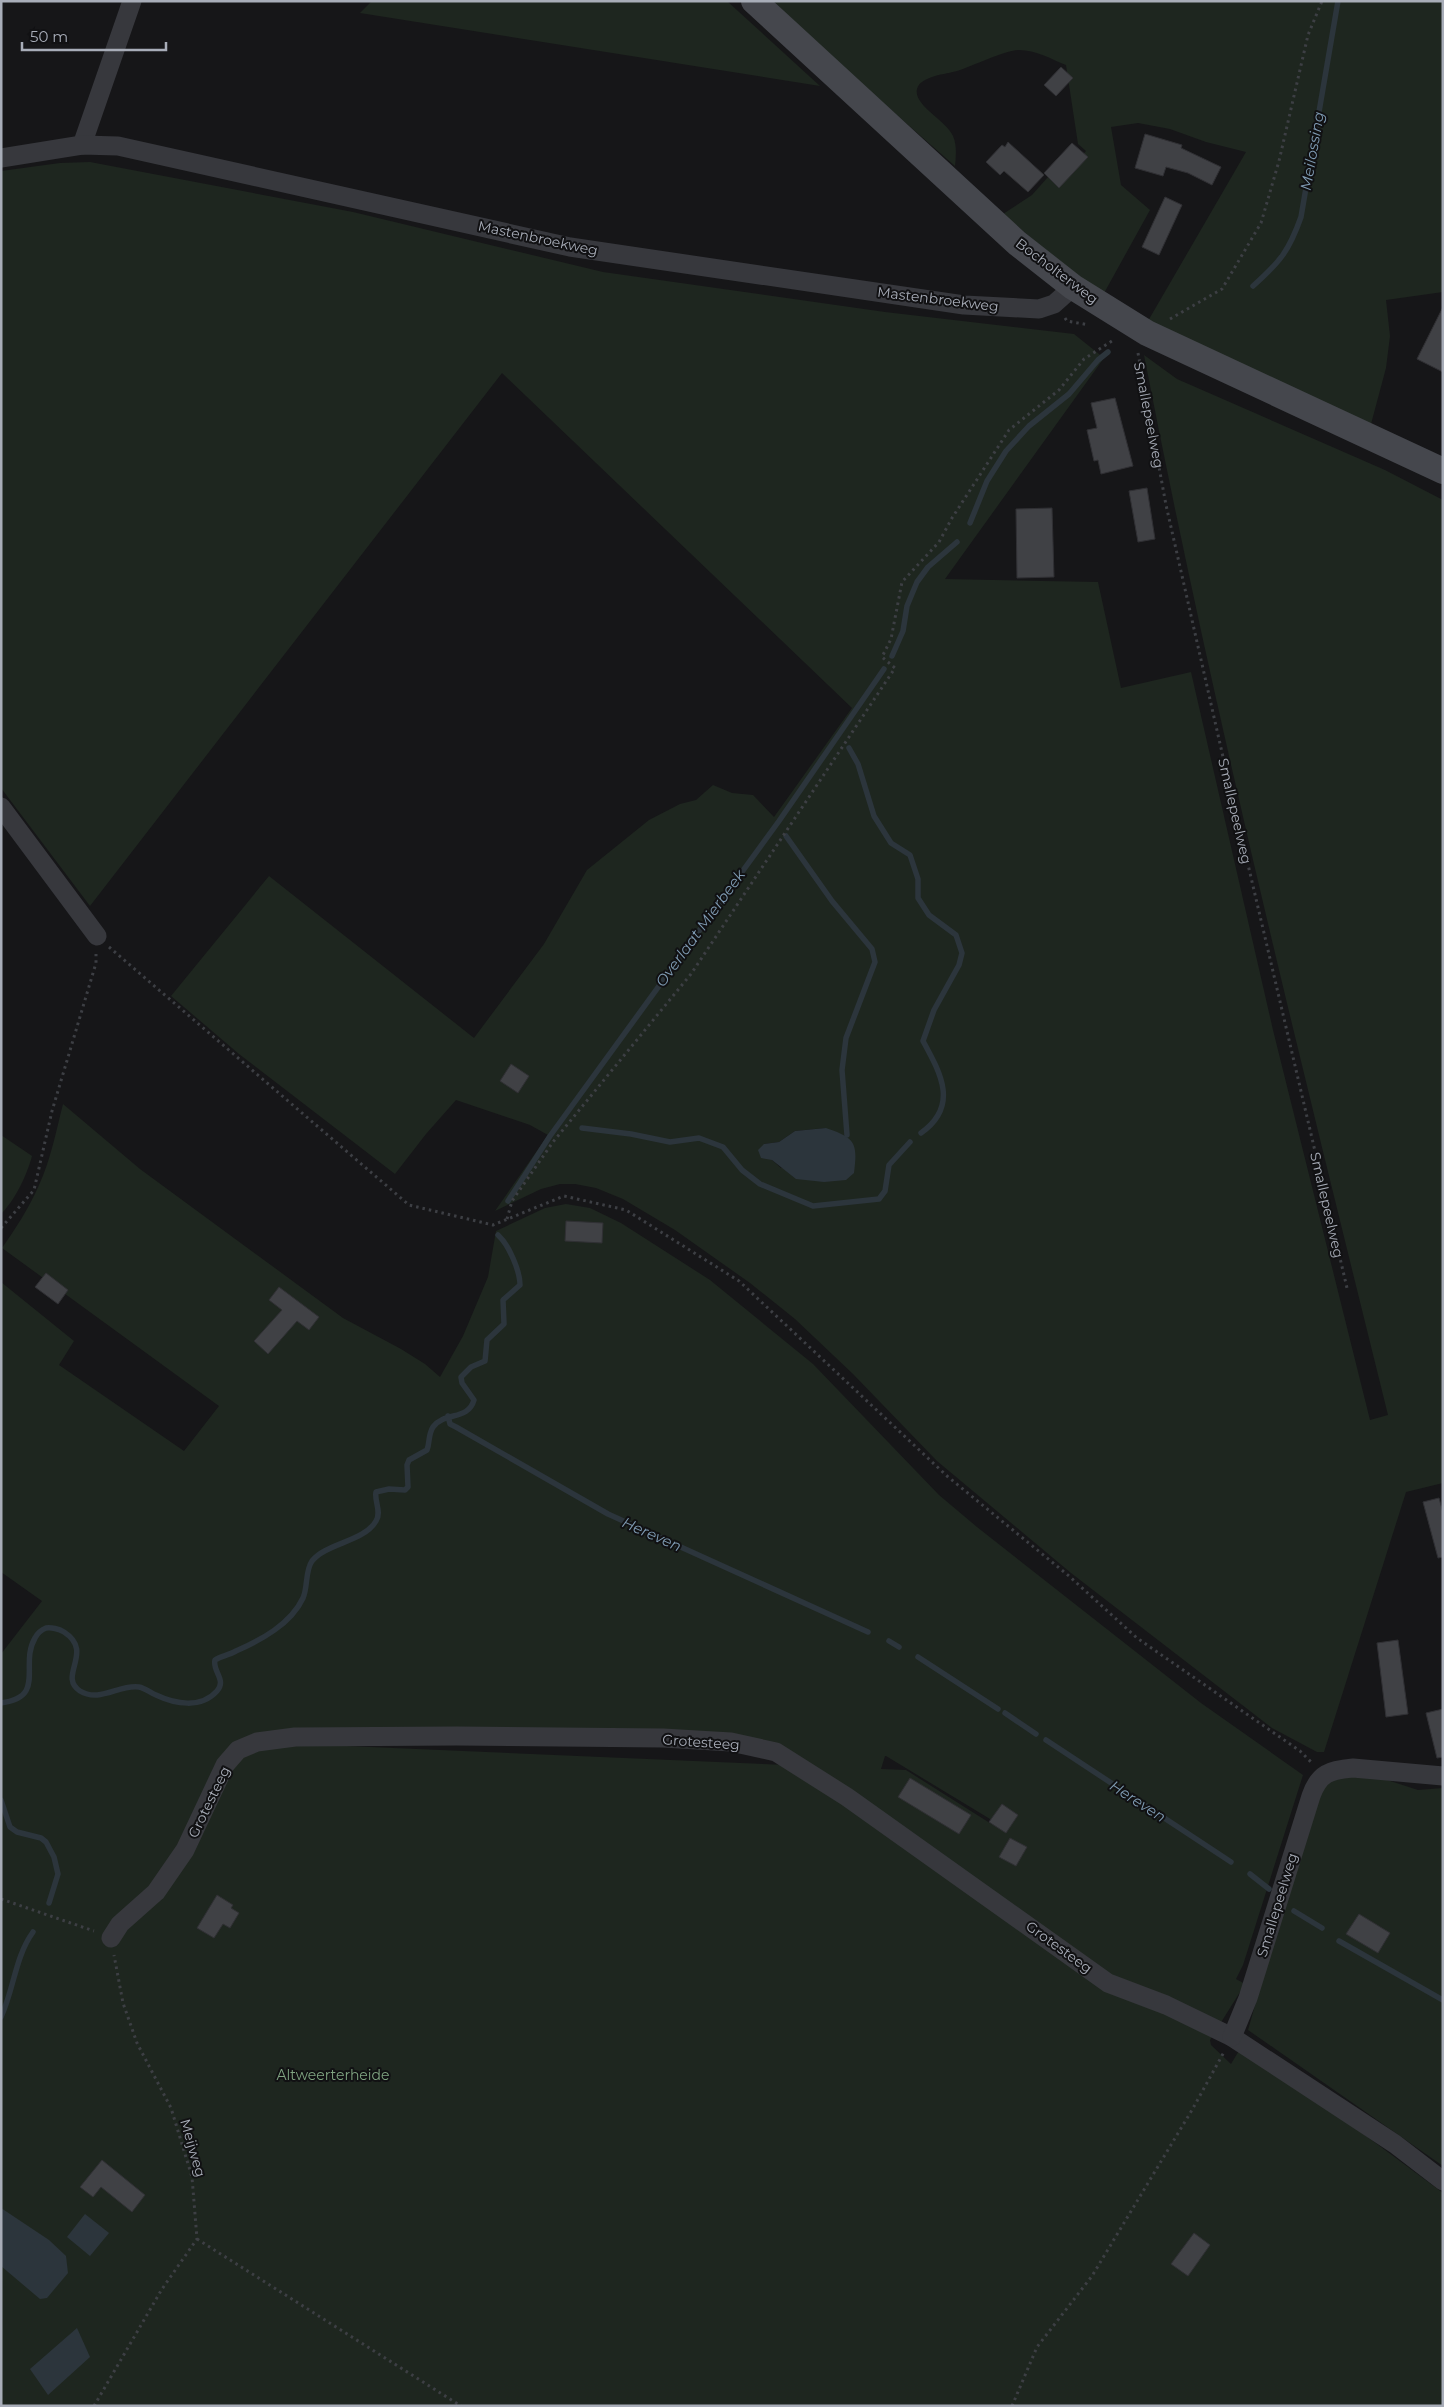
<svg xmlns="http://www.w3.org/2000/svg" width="1444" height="2407" font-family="Montserrat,sans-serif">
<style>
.green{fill:#1e261f;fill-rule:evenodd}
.water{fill:#2c353c}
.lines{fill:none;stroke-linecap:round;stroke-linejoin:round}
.stream{stroke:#2c353c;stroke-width:5.5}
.building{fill:#404145;stroke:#303034}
.path{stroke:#3d3f44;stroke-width:3;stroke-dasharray:2.5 4;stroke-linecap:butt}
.street{stroke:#37383d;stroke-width:19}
.secondary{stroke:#45474d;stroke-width:26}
.labels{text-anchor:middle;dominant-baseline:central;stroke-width:4;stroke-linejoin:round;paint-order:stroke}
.street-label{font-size:14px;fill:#a8adb8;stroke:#111113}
.park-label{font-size:14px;fill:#7fa381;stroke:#111113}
.water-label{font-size:15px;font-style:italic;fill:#7f9bb3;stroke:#111113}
</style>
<rect width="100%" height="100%" fill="#161618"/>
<!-- green -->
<g class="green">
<polygon points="372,1 727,1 820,86 360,13"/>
<path d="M 773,1 L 1443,1 L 1443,292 L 1386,300 L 1390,336 L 1386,368 L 1371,424 L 1148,321 L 1246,152 L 1206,142 L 1170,129 L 1138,123 L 1111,127 L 1121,185 L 1150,210 L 1103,295 L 1085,284 L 1003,214 L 1032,195 L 1048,177 L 1057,184 L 1086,151 L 1078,144 L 1066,65 C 1051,59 1036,50 1019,50 C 1005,50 973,66 957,71 C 947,74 920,76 917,89 C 913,105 947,121 953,136 C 957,145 956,156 955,166 L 843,68 Z"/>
<path d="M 90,162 L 353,212 L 603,272 L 885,312 L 1074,334 L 1104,358 L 945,579 L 1098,582 L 1121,688 L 1191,672 L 1273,1030 L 1370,1420 L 1388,1415 C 1301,1063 1213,711 1144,355 L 1177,379 L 1385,470 L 1443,500 L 1443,1483 L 1406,1492 L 1324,1752 L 1317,1752 L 1272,1728 L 1071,1573 L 937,1461 L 853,1374 L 795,1319 L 750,1283 L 675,1230 L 623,1199 L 596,1188 L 575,1184 L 560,1184 L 541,1189 L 495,1211 L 548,1135 L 530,1125 L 456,1100 L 426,1134 L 395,1174 L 239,1054 L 171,996 L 269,876 L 474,1038 L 544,944 L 587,870 L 649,820 L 680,804 L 696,800 L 713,785 L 732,793 L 753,795 L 774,817 L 852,708 L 502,373 L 90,906 L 1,788 L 1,171 L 60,163 ZM 826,1128 L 781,1168 L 772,1160 L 764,1144 L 779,1142 L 795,1131 Z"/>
<path d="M 63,1104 L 140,1169 L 343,1318 L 401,1349 L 425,1364 L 440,1377 L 463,1336 L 488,1277 L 496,1231 L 545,1208 L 566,1204 L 590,1208 L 621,1223 L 710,1280 L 813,1364 L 939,1495 L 977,1527 L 1201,1703 L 1303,1775 L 1243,1965 L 1236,1979 L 1245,1984 L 1210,2040 L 1211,2045 L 1231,2064 L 1240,2049 L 1323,2104 L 1443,2193 L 1443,2406 L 1,2406 L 1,1654 L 42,1601 L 1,1572 L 1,1282 L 74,1341 L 59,1365 L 184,1451 L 219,1406 L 2,1248 C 16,1228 29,1208 39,1185 C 51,1159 56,1131 63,1104 ZM 756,1741 L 810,1766 L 347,1746 ZM 885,1756 L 886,1756 L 995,1822 L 993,1825 L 906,1770 L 881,1769 Z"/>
<path d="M 1,1135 L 32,1156 C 27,1175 15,1200 1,1214 Z"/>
<polygon points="1343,1775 1381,1778 1418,1790 1443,1788 1443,2166 1248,2030 1284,1904 1324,1783"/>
</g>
<!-- water -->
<g class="water">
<path d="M 826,1128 C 855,1138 858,1142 854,1173 L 846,1180 L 824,1182 L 796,1179 L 772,1160 L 761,1158 L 758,1150 L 764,1144 L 779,1142 L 795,1131 Z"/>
<polygon points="1,2208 49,2240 66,2256 68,2273 47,2298 40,2299 1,2266"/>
<polygon points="85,2214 109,2233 90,2256 67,2237"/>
<polygon points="77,2328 90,2357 48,2395 30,2369"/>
</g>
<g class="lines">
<!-- stream -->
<g class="stream">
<path d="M 1253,286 C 1280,262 1289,251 1301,217 L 1338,1"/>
<polyline points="970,523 987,481 1006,451 1029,426 1069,394 1098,360 1108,352"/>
<polyline points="892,656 903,631 907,606 917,582 928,567 957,542"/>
<path d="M 849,748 L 858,764 L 874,816 L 891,843 L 910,855 L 918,879 L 918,898 L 929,915 L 956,935 L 962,953 L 959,965 L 934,1010 L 923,1041 C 941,1074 959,1106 921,1133"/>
<polyline points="786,836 832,901 872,949 875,962 846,1038 842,1070 847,1135"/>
<polyline points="582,1128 631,1134 670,1142 699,1138 723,1147 742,1170 760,1184 813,1206 879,1199 885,1191 889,1165 910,1142"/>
<polyline points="508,1201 550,1136 779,821 884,669"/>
<polyline points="448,1416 450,1424 456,1427 608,1514 868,1632"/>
<polyline points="889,1641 899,1647"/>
<polyline points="918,1657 998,1709"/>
<path d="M 1,1703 C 47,1697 19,1665 35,1638 C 37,1634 41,1630 46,1628 C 51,1627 59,1629 64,1632 C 95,1652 57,1676 80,1691 C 100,1703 119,1684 139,1687 C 145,1688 151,1693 156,1695 C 175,1704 201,1709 217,1691 C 227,1680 212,1671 215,1660 C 221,1656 229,1655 236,1651 C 261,1640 291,1624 303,1598 C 308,1587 305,1571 312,1561 C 326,1543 364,1542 376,1521 C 382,1512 374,1501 376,1492 L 389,1489 L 405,1490 L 408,1487 L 407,1465 L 409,1460 L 427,1450 C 430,1442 428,1435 433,1427 C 445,1411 468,1421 474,1400 L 462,1383 L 461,1377 L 471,1367 L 485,1361 L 487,1340 L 504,1324 L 503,1300 L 520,1285 C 520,1271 509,1245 498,1235"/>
<polyline points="1005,1713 1036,1734"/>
<polyline points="1046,1740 1231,1862"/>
<polyline points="1,1800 10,1827 17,1832 41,1838 46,1842 54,1857 58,1874 49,1903"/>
<polyline points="1250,1874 1269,1889"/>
<polyline points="1294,1911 1322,1928"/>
<polyline points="1339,1941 1443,2000"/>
<path d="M 1,2017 C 14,1989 15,1957 33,1932"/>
</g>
</g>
<!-- building -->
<g class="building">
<polygon points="1061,67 1073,78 1056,96 1044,85"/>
<polygon points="1145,134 1182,145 1181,148 1221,167 1212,185 1188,173 1166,167 1163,176 1135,168"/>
<polygon points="1008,142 1044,175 1028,192 1004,171 1000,175 986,162 1002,145 1005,147"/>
<polygon points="1072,143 1088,157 1059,188 1044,173"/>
<polygon points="1165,197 1182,205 1159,255 1142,247"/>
<polygon points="1443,307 1443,372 1417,359"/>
<polygon points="1115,398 1133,466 1101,474 1098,460 1094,461 1087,430 1097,428 1091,403"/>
<polygon points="1147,488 1155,539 1138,542 1129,491"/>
<polygon points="1052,508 1054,577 1017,578 1016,509"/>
<polygon points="511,1064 529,1076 518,1093 500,1081"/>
<polygon points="566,1221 603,1223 602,1243 565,1241"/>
<polygon points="46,1273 68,1290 58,1304 35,1287"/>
<polygon points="279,1287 319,1317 309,1330 297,1321 268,1354 254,1341 282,1310 269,1300"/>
<polygon points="1439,1498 1443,1513 1443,1557 1438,1558 1423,1502"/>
<polygon points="1398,1640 1408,1714 1386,1717 1377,1643"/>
<polygon points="1443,1709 1443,1757 1437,1758 1426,1713"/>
<polygon points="910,1778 971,1815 959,1834 898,1797"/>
<polygon points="1002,1804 1018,1815 1006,1833 989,1822"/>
<polygon points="1010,1838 1027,1847 1016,1866 999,1857"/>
<polygon points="217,1895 233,1905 231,1908 239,1913 230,1928 223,1924 214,1938 197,1928"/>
<polygon points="1359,1914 1390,1933 1378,1953 1346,1934"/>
<polygon points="102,2160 145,2195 132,2212 101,2187 93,2197 80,2187"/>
<polygon points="1194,2233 1210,2245 1188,2276 1171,2264"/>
</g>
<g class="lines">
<!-- path -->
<g class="path">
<polyline points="1065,318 1067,321 1089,325"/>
<polyline points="1170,319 1222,289 1261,223 1279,161 1308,35 1322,1"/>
<polyline points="1138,353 1166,505 1228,779 1347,1288"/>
<polyline points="109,947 409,1205 493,1225 564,1196 626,1210 739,1281 947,1476 1069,1576 1137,1638 1300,1751 1311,1762"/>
<polyline points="507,1219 512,1201 553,1142 691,974 895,668 882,657 891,639 902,582 939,542 952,518 1009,430 1059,390 1084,359 1115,339"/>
<polyline points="1,1228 34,1190 52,1111 96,963 96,954"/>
<polyline points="1,1899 94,1931"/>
<polyline points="197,2239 461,2406"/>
<polyline points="94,2406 162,2289 197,2239 192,2177 171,2108 137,2043 123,2003 114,1955"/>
<polyline points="1012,2406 1037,2347 1092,2276 1192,2110 1224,2052"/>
</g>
<!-- street -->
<g class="street">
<polyline points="82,145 132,1"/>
<polyline points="1,158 82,145 118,146 570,247 964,305 1039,309 1054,304 1073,287"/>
<polyline points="1,807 97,936"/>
<polyline points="111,1938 120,1924 156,1892 185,1850 225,1765 238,1750 257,1742 295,1737 457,1736 663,1738 731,1742 776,1752 847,1797 1108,1983 1166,2005 1232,2037 1395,2144 1443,2181"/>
<path d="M 1232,2037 L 1248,1998 L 1311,1796 C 1319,1773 1330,1770 1353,1768 L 1443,1776"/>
</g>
<!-- secondary -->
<polyline class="secondary" points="754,1 1017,243 1073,287 1147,333 1443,471"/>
</g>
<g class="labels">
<!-- street labels -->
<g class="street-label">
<text transform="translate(538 238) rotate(12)">Mastenbroekweg</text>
<text transform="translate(1057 271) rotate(37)">Bocholterweg</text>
<text transform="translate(938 299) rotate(7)">Mastenbroekweg</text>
<text transform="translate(1149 415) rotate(79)">Smallepeelweg</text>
<text transform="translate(1235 811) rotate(77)">Smallepeelweg</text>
<text transform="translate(1327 1205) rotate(77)">Smallepeelweg</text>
<text transform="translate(701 1742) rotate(4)">Grotesteeg</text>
<text transform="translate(209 1802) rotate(-64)">Grotesteeg</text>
<text transform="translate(1277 1905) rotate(-73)">Smallepeelweg</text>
<text transform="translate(1059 1947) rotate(36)">Grotesteeg</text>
<text transform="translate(193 2148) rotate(74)">Meijweg</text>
</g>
<!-- park labels -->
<g class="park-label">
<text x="333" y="2075">Altweerterheide</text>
</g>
<!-- water labels -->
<g class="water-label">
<text transform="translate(1312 151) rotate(-80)">Meilossing</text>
<text transform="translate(700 928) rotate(-54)">Overlaat Mierbeek</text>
<text transform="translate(652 1534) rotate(24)">Hereven</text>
<text transform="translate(1138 1801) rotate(33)">Hereven</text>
</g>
</g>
<!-- border -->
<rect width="1444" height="2407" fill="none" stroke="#a8adb8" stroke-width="5"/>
<!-- scale -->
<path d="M22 42v8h144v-8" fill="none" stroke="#a8adb8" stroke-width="2.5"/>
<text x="30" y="42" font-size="15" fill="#a8adb8" stroke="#111113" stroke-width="4" paint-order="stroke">50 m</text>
</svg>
